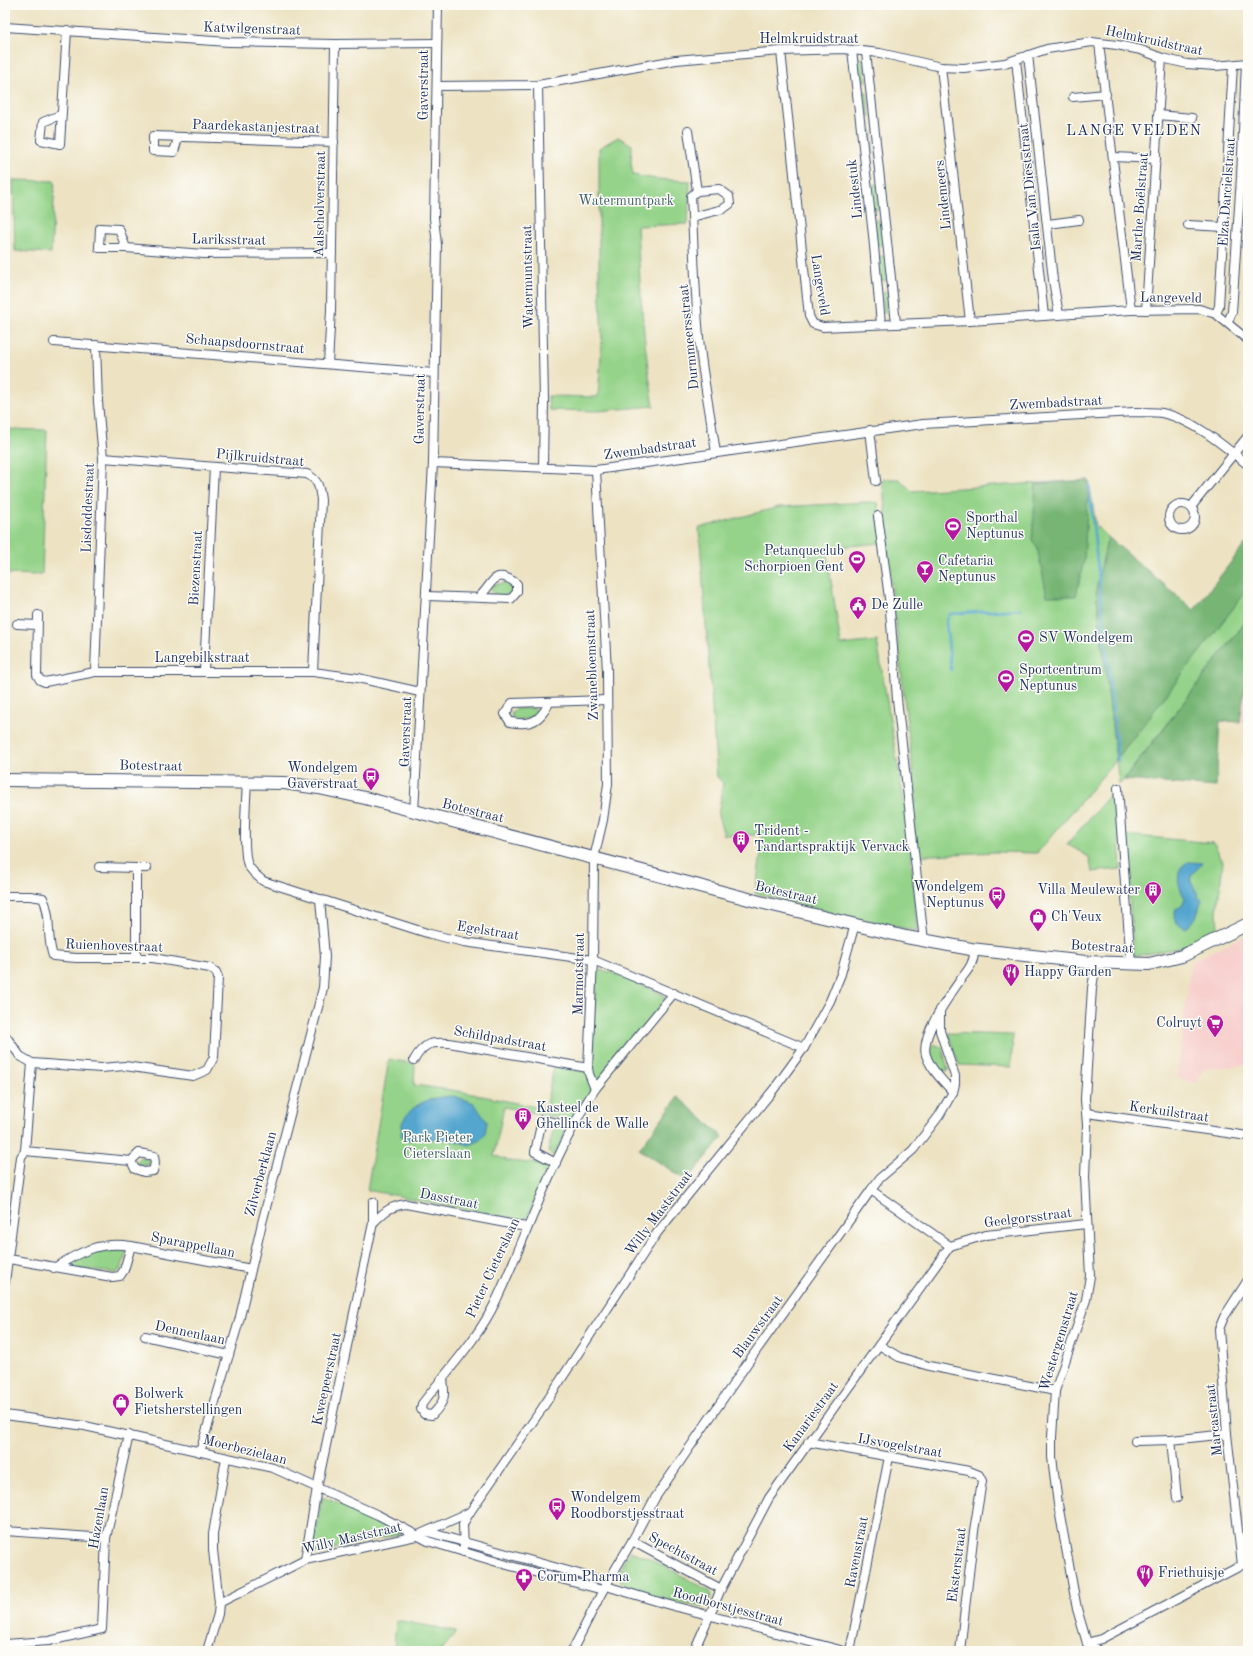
<svg xmlns="http://www.w3.org/2000/svg" width="1253" height="1656" font-family="'Old Standard TT',serif">
<style>
.built{fill:#f7d0cd}
.green{fill:#94d389;stroke:#588174}
.forest{fill:#77b575;stroke:#49726a}
.water{fill:#55a6cf;stroke:#386a96}
.lines{fill:none;stroke-linecap:round;stroke-linejoin:round}
.stream{stroke:#55a6cf;stroke-width:2.5}
.street-casing{stroke:#3a4a6d;stroke-width:10}
.secondary-casing{stroke:#3a4a6d;stroke-width:14}
.street{stroke:#fff;stroke-width:8}
.secondary{stroke:#fff;stroke-width:12}
.labels{text-anchor:middle;dominant-baseline:central;stroke-width:3;stroke-linejoin:round;paint-order:stroke}
.street-label{font-size:14px;fill:#1b2f5e;stroke:#fdfcf7}
.park-label{font-size:14px;fill:#3f606b;stroke:#fdfcf7}
.poi-label{font-size:14px;fill:#1b2f5e;stroke:#fdfcf7;text-anchor:start}
.neighbourhood-label{font-size:15px;letter-spacing:1px;fill:#1b2f5e;stroke:#fdfcf7}
</style>
<rect width="100%" height="100%" fill="#fdfcf7"/>
<filter id="ink" filterUnits="userSpaceOnUse"><feTurbulence type="fractalNoise" baseFrequency=".025" numOctaves="2"/><feDisplacementMap in="SourceGraphic" scale="8" xChannelSelector="R" yChannelSelector="G"/><feConvolveMatrix kernelMatrix="1 2 1 2 8 2 1 2 1" color-interpolation-filters="sRGB"/></filter>
<filter id="wash" filterUnits="userSpaceOnUse"><feTurbulence type="fractalNoise" baseFrequency=".012" numOctaves="4" result="noise"/><feDisplacementMap in="SourceGraphic" scale="16" xChannelSelector="R" yChannelSelector="G"/><feGaussianBlur stdDeviation="0.9" result="paint"/><feColorMatrix in="noise" values="0 0 0 0 0 0 0 0 0 0 0 0 0 0 0 0 0 1.4 0 .05"/><feComposite in="paint" operator="in"/></filter>
<g filter="url(#wash)">
<rect width="100%" height="100%" fill="#ede3c3"/>
<!-- built -->
<g class="built">
<polygon points="1248,663 1248,723 1240,722"/>
<polygon points="1248,934 1248,1065 1203,1069 1197,1083 1177,1078 1191,962"/>
</g>
<!-- green -->
<g class="green">
<polygon points="858,58 863,58 866,81 859,81"/>
<polygon points="860,92 867,92 870,116 863,116"/>
<polygon points="872,130 874,154 867,155 864,131"/>
<path d="M 618,137 L 632,145 L 631,163 L 633,175 L 656,179 L 690,181 L 688,224 L 637,226 C 640,286 643,346 654,406 L 599,411 L 549,410 L 548,396 L 598,397 L 602,340 L 599,276 L 599,148 Z"/>
<polygon points="13,180 55,181 51,253 15,251"/>
<polygon points="877,184 880,209 873,210 870,185"/>
<polygon points="874,220 882,220 884,245 877,245"/>
<polygon points="885,256 888,280 881,281 878,257"/>
<polygon points="889,291 892,311 888,314 884,311 882,292"/>
<polygon points="5,429 47,430 42,575 5,574"/>
<polygon points="882,479 899,479 912,491 1089,480 1096,526 1108,537 1096,590 1116,759 1248,589 1248,619 1121,783 1119,784 1116,760 1037,853 997,852 911,856 917,931 840,915 755,893 761,855 762,835 724,835 718,816 723,783 717,777 699,528 779,507 868,502 878,503 882,543 826,548 841,645 877,641 904,803 916,802 885,530 887,523"/>
<path d="M 508,582 L 513,589 L 510,596 C 503,595 493,597 490,589 L 493,585 Z"/>
<polygon points="533,708 537,711 535,718 515,720 512,718 511,713 515,709"/>
<polygon points="1116,788 1121,869 1092,872 1089,857 1067,844"/>
<polygon points="1124,835 1214,843 1223,862 1217,912 1218,930 1180,948 1134,956"/>
<polygon points="601,970 613,973 662,994 665,999 574,1118 566,1119 504,1107 494,1155 509,1161 539,1164 547,1168 527,1218 520,1220 367,1190 389,1059 415,1064 414,1085 458,1091 545,1109 554,1066 590,1072 596,974"/>
<polygon points="948,1033 1013,1035 1011,1067 959,1065"/>
<path d="M 933,1044 L 942,1047 L 948,1070 L 945,1072 C 935,1068 931,1060 929,1050 Z"/>
<polygon points="558,1126 568,1129 553,1156 548,1152 553,1131"/>
<polygon points="140,1158 148,1159 150,1161 149,1165 138,1165 137,1162"/>
<path d="M 122,1248 L 126,1253 L 121,1270 L 116,1273 L 70,1268 L 70,1262 C 87,1253 102,1249 122,1248 Z"/>
<polygon points="322,1497 366,1514 403,1533 312,1554"/>
<path d="M 630,1551 L 649,1558 L 710,1591 L 711,1596 L 709,1606 C 690,1609 637,1593 621,1582 C 617,1573 624,1559 630,1551 Z"/>
<polygon points="396,1620 456,1631 442,1651 394,1651"/>
</g>
<!-- forest -->
<g class="forest">
<polygon points="1089,480 1084,560 1076,596 1047,596 1037,547 1032,540 1036,484"/>
<polygon points="1108,537 1194,610 1245,544 1248,547 1248,589 1116,760 1096,590"/>
<polygon points="1248,619 1248,663 1240,722 1220,721 1216,787 1124,780"/>
<polygon points="678,1097 723,1137 687,1181 639,1149"/>
</g>
<!-- water -->
<g class="water">
<path d="M 1189,862 L 1202,863 C 1196,873 1184,874 1195,889 C 1198,893 1197,897 1202,900 C 1196,913 1200,917 1186,928 L 1177,923 L 1174,918 L 1176,909 L 1182,906 L 1185,898 C 1178,888 1173,867 1189,862 Z"/>
<path d="M 454,1096 L 474,1103 L 487,1122 L 485,1134 L 479,1141 L 469,1145 L 451,1140 L 422,1138 L 405,1140 L 401,1136 C 402,1132 401,1124 403,1121 C 414,1101 434,1097 454,1096 Z"/>
</g>
<g class="lines">
<!-- stream -->
<g class="stream">
<polyline points="1089,486 1118,761"/>
<polyline points="951,670 946,622 950,614 1020,609"/>
</g>
</g>
</g>
<g filter="url(#ink)">
<g class="lines">
<!-- street casing -->
<g class="street-casing">
<g id="street">
<polyline points="5,27 229,42 335,44 437,43"/>
<polyline points="1099,43 1131,310"/>
<polyline points="852,50 873,235 881,324"/>
<polyline points="781,51 809,316 813,324 823,327 845,326 970,321 1131,310 1199,309 1216,314 1248,340"/>
<polyline points="866,52 896,323"/>
<polyline points="1028,55 1053,280 1059,315"/>
<polyline points="1016,60 1044,316"/>
<polyline points="941,67 970,321"/>
<polyline points="538,85 544,401 543,468"/>
<polyline points="437,86 538,85 676,60 781,51 843,49 880,53 941,67 964,68 1005,63 1047,49 1092,42 1117,45 1141,50 1162,58 1187,64 1215,66 1248,63"/>
<polyline points="1073,97 1106,94"/>
<polyline points="60,115 43,122 41,140 60,144 67,30"/>
<polyline points="1158,115 1192,118"/>
<polyline points="688,131 697,191"/>
<polyline points="178,138 174,152 153,151 153,136 334,142"/>
<polyline points="1114,157 1156,159"/>
<path d="M 692,217 L 723,209 L 730,204 L 729,196 L 719,189 L 697,191 L 691,196 C 694,247 695,298 700,348 C 704,383 711,418 716,453"/>
<polyline points="1048,224 1079,220"/>
<polyline points="1188,225 1224,227"/>
<polyline points="126,248 99,248 100,228 119,229 126,248 204,254 332,253"/>
<polyline points="1146,310 1162,58"/>
<polyline points="1216,314 1219,306 1233,65"/>
<polyline points="1228,322 1232,312 1241,177 1246,63"/>
<polyline points="54,342 434,373"/>
<polyline points="328,364 331,310 335,44"/>
<polyline points="870,430 876,481"/>
<path d="M 103,458 L 307,474 C 319,481 319,486 321,500 L 313,672"/>
<path d="M 433,463 L 596,470 L 923,424 L 1134,412 C 1143,412 1153,412 1162,413 C 1194,420 1223,445 1248,465"/>
<circle cx="1182" cy="517" r="13"/>
<polyline points="1191,507 1248,436"/>
<polyline points="878,516 889,598 897,699 924,941"/>
<path d="M 427,596 L 511,599 L 517,592 L 517,584 C 493,566 493,585 479,597"/>
<polyline points="38,615 37,675 40,680 45,682 95,672 313,672 358,678 420,692"/>
<polyline points="17,624 37,625"/>
<polyline points="204,671 214,467"/>
<polyline points="95,672 103,458 98,402 96,345"/>
<path d="M 549,703 C 540,721 531,726 510,722 L 505,714 L 512,703 L 607,700"/>
<path d="M 247,783 C 246,800 242,851 248,865 C 252,872 257,876 263,881 L 430,934 L 464,942 L 593,960 L 804,1048"/>
<polyline points="1118,788 1131,964"/>
<polyline points="414,812 433,463 437,245 434,218 438,5"/>
<polyline points="99,867 136,868 136,957"/>
<polyline points="136,868 147,868"/>
<path d="M 5,896 L 30,896 L 43,898 C 52,916 46,937 53,956 L 76,958 L 153,958 L 210,968 L 216,972 L 218,977 L 214,1057 L 207,1070 L 193,1076 L 125,1066 L 101,1068 L 32,1063 L 20,1056 L 5,1035"/>
<path d="M 414,1060 C 424,1043 430,1042 449,1043 L 588,1068"/>
<polyline points="595,1089 589,1074 588,1068 593,960 594,858 603,820 608,784 607,671 596,470"/>
<path d="M 953,1092 C 943,1081 931,1070 926,1055 C 920,1035 950,995 961,979 C 968,970 975,962 974,950"/>
<polyline points="1087,1113 1248,1136"/>
<polyline points="25,1151 131,1161 135,1169 144,1172 153,1171 155,1163 154,1156 139,1153 131,1161"/>
<polyline points="556,1163 535,1152 542,1120 573,1126"/>
<polyline points="871,1190 950,1246"/>
<path d="M 373,1223 C 384,1212 390,1206 406,1204 L 526,1227"/>
<polyline points="131,1246 251,1269"/>
<polyline points="950,1246 986,1235 1086,1224"/>
<path d="M 9,1259 L 112,1277 L 120,1276 L 124,1270 L 131,1246 C 100,1241 79,1252 54,1268"/>
<polyline points="5,1282 21,1157 25,1151 32,1063"/>
<polyline points="145,1336 229,1355"/>
<polyline points="879,1345 899,1357 929,1366 1055,1391"/>
<path d="M 443,1378 C 445,1395 446,1401 432,1415 L 424,1414 L 421,1409 L 422,1404 C 447,1371 477,1340 495,1303 C 529,1232 552,1156 595,1089 L 674,993"/>
<polyline points="5,1415 85,1426 273,1468 378,1515 428,1541 507,1565 603,1590"/>
<polyline points="1135,1441 1171,1440"/>
<polyline points="808,1442 969,1471 979,1475 982,1481 974,1531 960,1651"/>
<polyline points="200,1452 239,1321 262,1223 323,988 325,957 320,899"/>
<polyline points="1177,1498 1171,1440 1227,1434"/>
<polyline points="5,1531 106,1538"/>
<polyline points="428,1532 608,1582"/>
<polyline points="632,1541 721,1589"/>
<polyline points="464,1552 463,1524 470,1512 541,1410 657,1233 774,1089 804,1048 830,1001 841,974 855,924"/>
<polyline points="305,1560 317,1488 373,1223 373,1202"/>
<polyline points="1242,1565 1227,1434 1219,1329 1224,1317 1248,1280"/>
<polyline points="606,1586 666,1604 844,1651"/>
<polyline points="219,1603 305,1560 416,1536 470,1512"/>
<polyline points="1087,1643 1077,1609 1058,1504 1052,1457 1052,1437 1055,1391 1086,1300 1090,1276 1085,1177 1087,1125 1085,1099 1092,988 1096,963"/>
<polyline points="1087,1643 1101,1639 1248,1562"/>
<polyline points="1087,1643 1099,1651"/>
<polyline points="5,1644 49,1641 102,1629 106,1538 129,1435"/>
<polyline points="207,1651 218,1614 219,1603 213,1550 213,1534 226,1458"/>
<polyline points="572,1651 603,1590 632,1541 655,1498 751,1358 871,1190 880,1178 913,1150 939,1116 953,1092 955,1084 955,1076 940,1031 940,1010"/>
<polyline points="694,1651 721,1589 769,1498 950,1246"/>
<polyline points="850,1651 889,1457"/>
</g>
</g>
<!-- secondary casing -->
<g class="secondary-casing">
<polyline id="secondary" points="5,780 284,783 319,788 365,798 760,902 906,937 971,949 1086,962 1149,964 1182,956 1248,924"/>
</g>
<!-- street -->
<use href="#street" class="street"/>
<!-- secondary -->
<use href="#secondary" class="secondary"/>
</g>
</g>
<!-- icons -->
<defs>
<g id="stadium-pin" transform="scale(0.9)"><path d="M0 17L-7.5 6A9.5 9.5 0 1 1 7.5 6Z" fill="#b5179e" stroke="#fdfcf7"/><path d="M0-5a6.5 5 0 1 0 0 10a6.5 5 0 1 0 0-10ZM-3.5-1.8h7v3.6h-7Z" fill="#fff"/></g>
<g id="bar-pin" transform="scale(0.9)"><path d="M0 17L-7.5 6A9.5 9.5 0 1 1 7.5 6Z" fill="#b5179e" stroke="#fdfcf7"/><path d="M-6-5H6L.8 .8V4.5H3.5V6h-7V4.5H-.8V.8Z" fill="#fff"/></g>
<g id="civic-pin" transform="scale(0.9)"><path d="M0 17L-7.5 6A9.5 9.5 0 1 1 7.5 6Z" fill="#b5179e" stroke="#fdfcf7"/><path d="M-.6-6.5H3V-4.5H.6V-3L4-1V1h2V6H-6V1h2V-1L-.6-3ZM-1.2 2.5V6h2.4V2.5Z" fill="#fff"/></g>
<g id="bus-pin" transform="scale(0.9)"><path d="M0 17L-7.5 6A9.5 9.5 0 1 1 7.5 6Z" fill="#b5179e" stroke="#fdfcf7"/><path d="M-5-6H5V4H4V6H2V4H-2V6H-4V4H-5ZM-3.5-4V0h7V-4ZM-3.5 1.2v1.5H-2V1.2ZM2 1.2v1.5H3.5V1.2Z" fill="#fff"/></g>
<g id="building-pin" transform="scale(0.9)"><path d="M0 17L-7.5 6A9.5 9.5 0 1 1 7.5 6Z" fill="#b5179e" stroke="#fdfcf7"/><path d="M-4-6H4V6H1V3H-1V6H-4ZM-2.5-4.3h1.7v1.8h-1.7ZM.8-4.3h1.7v1.8H.8ZM-2.5-1h1.7V.8h-1.7ZM.8-1h1.7V.8H.8Z" fill="#fff"/></g>
<g id="shop-pin" transform="scale(0.9)"><path d="M0 17L-7.5 6A9.5 9.5 0 1 1 7.5 6Z" fill="#b5179e" stroke="#fdfcf7"/><path d="M-5-2.5h2.3a2.7 3.5 0 0 1 5.4 0H5L5.5 6h-11ZM-1.5-2.5h3a1.5 2.3 0 0 0-3 0Z" fill="#fff"/></g>
<g id="restaurant-pin" transform="scale(0.9)"><path d="M0 17L-7.5 6A9.5 9.5 0 1 1 7.5 6Z" fill="#b5179e" stroke="#fdfcf7"/><path d="M-5-6h1v4h1v-4h1v4h1v-4h1v5L-1.5 .5V6h-2V.5L-5-1ZM5-6V6H3V1.5H1.5Q1.5-4 5-6Z" fill="#fff"/></g>
<g id="supermarket-pin" transform="scale(0.9)"><path d="M0 17L-7.5 6A9.5 9.5 0 1 1 7.5 6Z" fill="#b5179e" stroke="#fdfcf7"/><path d="M-6-5.5h2.5l.6 2H6L4.5 2H-2.5L-4.4-4H-6ZM-1.5 3.2a1.3 1.3 0 1 0 .1 0ZM3 3.2a1.3 1.3 0 1 0 .1 0Z" fill="#fff"/></g>
<g id="pharmacy-pin" transform="scale(0.9)"><path d="M0 17L-7.5 6A9.5 9.5 0 1 1 7.5 6Z" fill="#b5179e" stroke="#fdfcf7"/><path d="M-2-6h4v4h4v4h-4v4h-4v-4h-4v-4h4Z" fill="#fff"/></g>
</defs>
<g fill-rule="evenodd">
<use href="#stadium-pin" x="953" y="526"/>
<use href="#stadium-pin" x="857" y="559"/>
<use href="#bar-pin" x="925" y="569"/>
<use href="#civic-pin" x="858" y="605"/>
<use href="#stadium-pin" x="1026" y="638"/>
<use href="#stadium-pin" x="1006" y="678"/>
<use href="#bus-pin" x="371" y="776"/>
<use href="#building-pin" x="741" y="839"/>
<use href="#building-pin" x="1153" y="890"/>
<use href="#bus-pin" x="997" y="895"/>
<use href="#shop-pin" x="1038" y="917"/>
<use href="#restaurant-pin" x="1011" y="972"/>
<use href="#supermarket-pin" x="1215" y="1023"/>
<use href="#building-pin" x="523" y="1116"/>
<use href="#shop-pin" x="121" y="1402"/>
<use href="#bus-pin" x="557" y="1506"/>
<use href="#restaurant-pin" x="1145" y="1573"/>
<use href="#pharmacy-pin" x="524" y="1577"/>
</g>
<g class="labels">
<!-- street labels -->
<g class="street-label">
<text transform="translate(252 29) rotate(2)">Katwilgenstraat</text>
<text x="809" y="39">Helmkruidstraat</text>
<text transform="translate(1154 41) rotate(12)">Helmkruidstraat</text>
<text transform="translate(424 85) rotate(-90)">Gaverstraat</text>
<text transform="translate(256 127) rotate(2)">Paardekastanjestraat</text>
<text transform="translate(1030 187) rotate(-96)">Isala Van Dieststraat</text>
<text transform="translate(855 189) rotate(-96)">Lindestuk</text>
<text transform="translate(1227 192) rotate(-86)">Elza Darcielstraat</text>
<text transform="translate(943 195) rotate(-96)">Lindemeers</text>
<text transform="translate(320 204) rotate(-89)">Aalscholverstraat</text>
<text transform="translate(1140 207) rotate(-86)">Marthe Boëlstraat</text>
<text transform="translate(229 240) rotate(1)">Lariksstraat</text>
<text transform="translate(528 277) rotate(-91)">Watermuntstraat</text>
<text transform="translate(820 285) rotate(81)">Langeveld</text>
<text transform="translate(1171 298) rotate(1)">Langeveld</text>
<text transform="translate(689 337) rotate(-96)">Durmmeersstraat</text>
<text transform="translate(245 344) rotate(5)">Schaapsdoornstraat</text>
<text transform="translate(1056 403) rotate(-3)">Zwembadstraat</text>
<text transform="translate(420 409) rotate(-89)">Gaverstraat</text>
<text transform="translate(650 449) rotate(-8)">Zwembadstraat</text>
<text transform="translate(260 458) rotate(5)">Pijlkruidstraat</text>
<text transform="translate(88 508) rotate(-88)">Lisdoddestraat</text>
<text transform="translate(196 568) rotate(-87)">Biezenstraat</text>
<text x="202" y="658">Langebilkstraat</text>
<text transform="translate(592 665) rotate(-92)">Zwanebloemstraat</text>
<text transform="translate(406 732) rotate(-88)">Gaverstraat</text>
<text transform="translate(151 766) rotate(1)">Botestraat</text>
<text transform="translate(473 811) rotate(14)">Botestraat</text>
<text transform="translate(786 893) rotate(13)">Botestraat</text>
<text transform="translate(488 931) rotate(9)">Egelstraat</text>
<text transform="translate(114 946) rotate(2)">Ruienhovestraat</text>
<text transform="translate(1102 947) rotate(3)">Botestraat</text>
<text transform="translate(579 974) rotate(-89)">Marmotstraat</text>
<text transform="translate(500 1039) rotate(10)">Schildpadstraat</text>
<text transform="translate(1169 1112) rotate(8)">Kerkuilstraat</text>
<text transform="translate(261 1174) rotate(-75)">Zilverberklaan</text>
<text transform="translate(449 1199) rotate(11)">Dasstraat</text>
<text transform="translate(659 1213) rotate(-53)">Willy Maststraat</text>
<text transform="translate(1028 1218) rotate(-7)">Geelgorsstraat</text>
<text transform="translate(193 1245) rotate(11)">Sparappellaan</text>
<text transform="translate(493 1268) rotate(-65)">Pieter Cieterslaan</text>
<text transform="translate(758 1327) rotate(-54)">Blauwstraat</text>
<text transform="translate(190 1333) rotate(12)">Dennenlaan</text>
<text transform="translate(1059 1341) rotate(-73)">Westergemstraat</text>
<text transform="translate(327 1379) rotate(-78)">Kweepeerstraat</text>
<text transform="translate(811 1417) rotate(-54)">Kanariestraat</text>
<text transform="translate(1214 1420) rotate(-96)">Marcastraat</text>
<text transform="translate(900 1446) rotate(10)">IJsvogelstraat</text>
<text transform="translate(245 1450) rotate(14)">Moerbezielaan</text>
<text transform="translate(99 1518) rotate(-80)">Hazenlaan</text>
<text transform="translate(352 1538) rotate(-13)">Willy Maststraat</text>
<text transform="translate(857 1552) rotate(-79)">Ravenstraat</text>
<text transform="translate(683 1554) rotate(28)">Spechtstraat</text>
<text transform="translate(957 1565) rotate(-83)">Eksterstraat</text>
<text transform="translate(728 1607) rotate(15)">Roodborstjesstraat</text>
</g>
<!-- park labels -->
<g class="park-label">
<text x="626" y="201">Watermuntpark</text>
<text x="437" y="1138">Park Pieter<tspan x="437" dy="16">Cieterslaan</tspan></text>
</g>
<!-- poi labels -->
<g class="poi-label">
<text x="966" y="518">Sporthal<tspan x="966" dy="16">Neptunus</tspan></text>
<text x="844" y="551" text-anchor="end">Petanqueclub<tspan x="844" dy="16">Schorpioen Gent</tspan></text>
<text x="938" y="561">Cafetaria<tspan x="938" dy="16">Neptunus</tspan></text>
<text x="871" y="605">De Zulle</text>
<text x="1039" y="638">SV Wondelgem</text>
<text x="1019" y="670">Sportcentrum<tspan x="1019" dy="16">Neptunus</tspan></text>
<text x="358" y="768" text-anchor="end">Wondelgem<tspan x="358" dy="16">Gaverstraat</tspan></text>
<text x="754" y="831">Trident -<tspan x="754" dy="16">Tandartspraktijk Vervack</tspan></text>
<text x="984" y="887" text-anchor="end">Wondelgem<tspan x="984" dy="16">Neptunus</tspan></text>
<text x="1140" y="890" text-anchor="end">Villa Meulewater</text>
<text x="1051" y="917">Ch'Veux</text>
<text x="1024" y="972">Happy Garden</text>
<text x="1202" y="1023" text-anchor="end">Colruyt</text>
<text x="536" y="1108">Kasteel de<tspan x="536" dy="16">Ghellinck de Walle</tspan></text>
<text x="134" y="1394">Bolwerk<tspan x="134" dy="16">Fietsherstellingen</tspan></text>
<text x="570" y="1498">Wondelgem<tspan x="570" dy="16">Roodborstjesstraat</tspan></text>
<text x="1158" y="1573">Friethuisje</text>
<text x="537" y="1577">Corum Pharma</text>
</g>
<!-- neighbourhood labels -->
<g class="neighbourhood-label">
<text x="1134" y="131">LANGE VELDEN</text>
</g>
</g>
<!-- margin -->
<rect width="1253" height="1656" fill="none" stroke="#fdfcf7" stroke-width="20"/>
</svg>
